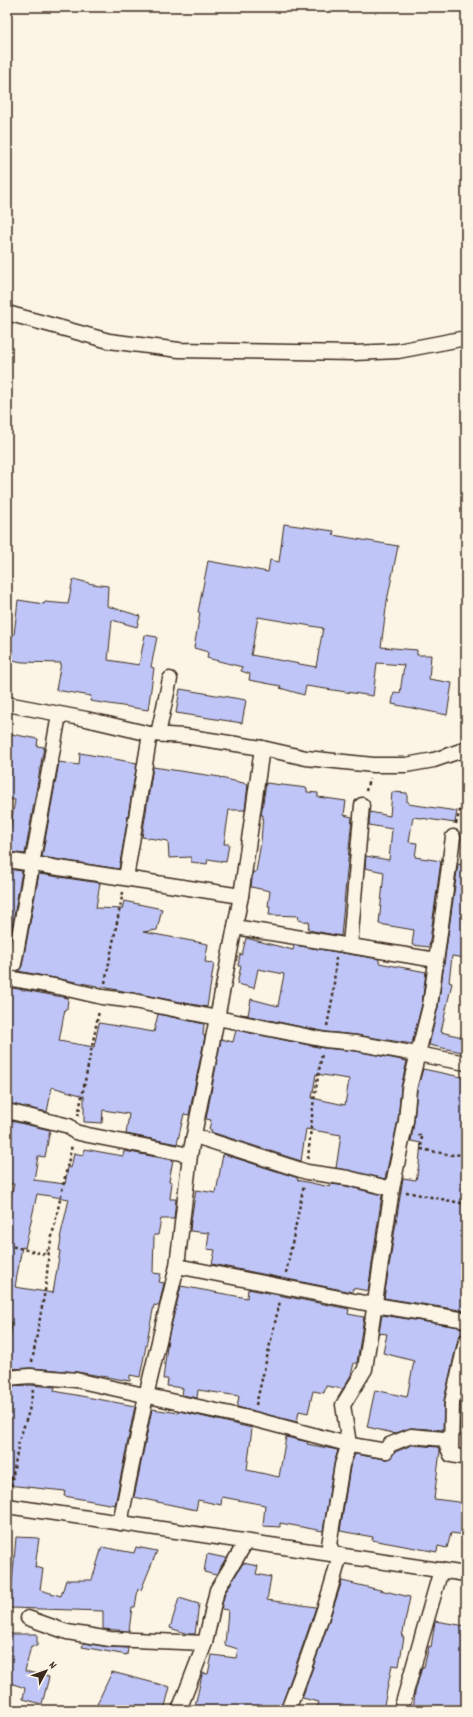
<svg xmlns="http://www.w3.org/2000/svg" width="473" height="1717" font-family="Dekko,sans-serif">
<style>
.building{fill:#bfc6f7;stroke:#3b2a1e;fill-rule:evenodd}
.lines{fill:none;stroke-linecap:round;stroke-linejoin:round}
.street-casing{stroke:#3b2a1e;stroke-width:17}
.path{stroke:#3b2a1e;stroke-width:2.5;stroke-dasharray:3 3;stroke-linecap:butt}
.street{stroke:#fcf5e5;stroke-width:14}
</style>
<rect width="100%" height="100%" fill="#fcf5e5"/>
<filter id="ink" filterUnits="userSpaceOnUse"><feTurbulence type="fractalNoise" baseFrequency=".025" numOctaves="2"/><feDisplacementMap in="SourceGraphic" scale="8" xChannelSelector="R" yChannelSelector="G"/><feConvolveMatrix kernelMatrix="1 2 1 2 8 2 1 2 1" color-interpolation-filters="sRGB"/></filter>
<g filter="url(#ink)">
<!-- building -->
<g class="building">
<path d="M 284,524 L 334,531 L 333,535 L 398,546 L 387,601 L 381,647 L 417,650 L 417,655 L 431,655 L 429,679 L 452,683 L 447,715 L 392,704 L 394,692 L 400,693 L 404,665 L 377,663 L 373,696 L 306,686 L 304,695 L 280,688 L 281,686 L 249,680 L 250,674 L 241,671 L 242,667 L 207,658 L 208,652 L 194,648 L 200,613 L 198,612 L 208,561 L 268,572 L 270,560 L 279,562 ZM 258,617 L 323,628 L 316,667 L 251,655 Z"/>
<polygon points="73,579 93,584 108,586 107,606 140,616 137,627 112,620 108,660 139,665 145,635 157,637 151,667 154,668 148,710 90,701 91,696 56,690 61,663 22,662 7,659 7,634 14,635 18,600 44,604 45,602 68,604"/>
<polygon points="180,689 246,700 242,723 176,713"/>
<polygon points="11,734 38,739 37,746 44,747 25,854 7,852 7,829 10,830 15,800 7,799 7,738 10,738"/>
<polygon points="80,753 137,763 119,869 42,857 59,762 79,765"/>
<polygon points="153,767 220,777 220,778 248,784 245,810 229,810 224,844 229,844 226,862 208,859 207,864 191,862 191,857 169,858 168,841 142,837"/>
<polygon points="266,783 307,788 307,792 318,793 318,797 346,801 344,815 352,817 341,936 308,930 309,922 298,920 299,916 269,915 270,906 268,906 270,891 251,887 253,872 256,872 261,842 263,815 261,815"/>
<polygon points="392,792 407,793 407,802 409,802 408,804 457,811 455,823 413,817 409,842 417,843 415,857 441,861 429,947 412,945 414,930 379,924 384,872 365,868 366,856 389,860 392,829 369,825 370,812 390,816"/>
<polygon points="458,864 466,865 466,958 452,956 449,982 452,983 441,1032 466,1038 466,1053 429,1045 438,1007"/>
<polygon points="7,869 22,871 7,955"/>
<polygon points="39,874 100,883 96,908 122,909 124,901 162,909 157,930 143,932 208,944 205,962 214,963 207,1007 18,971 22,966"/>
<polygon points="246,938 293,950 294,945 379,959 379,963 426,972 422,1004 412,1044 357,1035 326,1032 240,1014 248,1015 251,999 278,1006 284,974 258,969 254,988 237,984 241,966 238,966 240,954 242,955"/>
<polygon points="7,987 68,998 67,1009 65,1009 59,1041 94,1047 99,1023 154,1032 158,1014 204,1024 203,1035 205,1036 189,1115 184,1114 177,1144 126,1134 129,1114 103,1110 102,1123 84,1122 84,1096 52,1087 47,1112 7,1103"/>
<path d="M 236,1030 L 323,1048 L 355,1051 L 407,1061 L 401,1087 L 398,1120 L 385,1179 L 336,1168 L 341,1135 L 306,1129 L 301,1161 L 211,1132 L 212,1130 L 209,1130 L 211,1120 L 206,1119 L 221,1039 L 233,1042 ZM 316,1074 L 349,1079 L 345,1105 L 312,1098 Z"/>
<polygon points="423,1069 466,1078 466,1153 465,1153 462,1181 466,1181 466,1200 463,1226 466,1226 466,1311 384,1298 403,1178 416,1180 419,1164 421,1143 411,1141 414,1122 417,1090"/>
<path d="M 7,1120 L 50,1130 L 45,1157 L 38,1156 L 34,1180 L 65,1184 L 68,1167 L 71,1168 L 74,1153 L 83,1155 L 84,1149 L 123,1156 L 124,1151 L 173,1160 L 169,1181 L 172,1182 L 170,1199 L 176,1199 L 174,1219 L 161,1219 L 158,1235 L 154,1235 L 153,1273 L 161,1274 L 159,1282 L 164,1283 L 159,1306 L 154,1305 L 140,1377 L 130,1375 L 130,1381 L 77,1372 L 31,1368 L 7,1369 L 7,1357 L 12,1323 L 7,1322 L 7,1213 L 14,1184 L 7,1184 L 7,1159 L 9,1159 L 11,1129 L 7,1129 ZM 37,1194 L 69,1199 L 60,1238 L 61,1238 L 59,1251 L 60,1251 L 53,1293 L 15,1287 L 22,1247 L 25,1248 Z"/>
<polygon points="223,1154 298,1178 297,1180 330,1187 331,1184 346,1186 382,1195 368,1291 353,1288 352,1292 212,1264 215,1250 207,1249 209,1233 190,1231 191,1220 196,1190 216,1193"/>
<polygon points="181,1286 247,1298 248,1289 349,1309 348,1314 364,1317 357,1363 354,1363 351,1375 343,1389 326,1386 324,1393 313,1391 308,1413 299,1411 297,1422 237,1407 239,1396 198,1390 197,1398 182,1395 183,1388 167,1386 168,1379 163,1379 168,1338"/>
<polygon points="382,1315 466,1328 466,1333 460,1335 458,1339 444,1400 443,1430 411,1428 393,1434 393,1433 367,1427 375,1390 407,1397 414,1361 383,1353 387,1334 379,1333"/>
<polygon points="466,1379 466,1438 460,1436 460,1403"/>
<polygon points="30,1385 55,1387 54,1391 135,1406 115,1505 64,1496 65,1491 7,1485 7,1399 9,1386"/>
<polygon points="152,1409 179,1413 179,1411 252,1428 247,1470 279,1477 286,1437 308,1442 307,1444 338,1450 334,1464 323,1531 280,1523 280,1527 263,1526 265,1505 222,1497 221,1505 198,1500 196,1510 134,1497"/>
<polygon points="412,1445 438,1447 440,1451 434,1499 466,1503 466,1535 451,1533 447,1548 438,1546 437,1552 372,1540 373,1537 340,1531 350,1467 355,1454 385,1459 389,1459 395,1452"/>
<polygon points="16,1537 39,1538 35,1567 43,1569 40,1590 61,1596 66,1580 92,1580 102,1547 134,1553 136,1547 157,1551 141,1590 138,1589 135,1607 132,1607 129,1631 103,1629 103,1611 10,1608"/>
<polygon points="207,1554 226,1558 216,1575 204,1572"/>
<polygon points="243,1563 258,1566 256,1574 271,1577 267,1600 316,1607 308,1631 280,1710 194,1710 202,1675 202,1673 208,1674 212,1655 236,1658 238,1649 225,1645 228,1610 221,1609 225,1593"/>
<polygon points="342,1581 410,1597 402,1637 404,1637 399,1666 392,1665 383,1710 316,1710 319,1702 302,1698 324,1636"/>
<polygon points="179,1598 199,1604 195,1634 188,1634 170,1628"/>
<polygon points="435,1621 466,1626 466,1701 464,1710 413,1710 415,1692 422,1667 424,1667 429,1646 431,1647"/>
<polygon points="7,1634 37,1634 37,1646 31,1646 25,1671 49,1677 42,1704 23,1699 25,1688 7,1682"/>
<polygon points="84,1643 109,1647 128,1648 127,1655 82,1647"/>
<polygon points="112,1672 170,1687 164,1710 110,1710 97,1704"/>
</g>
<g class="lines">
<!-- street casing -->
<g class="street-casing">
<g id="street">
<polyline points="7,313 109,341 179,350 354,353 398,351 466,338"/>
<polyline points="7,704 86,719 150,734 184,736 262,748 306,758 373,765 406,765 434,760 466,749"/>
<polyline points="158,734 170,679"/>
<polyline points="7,860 241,896"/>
<polyline points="126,878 150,734"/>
<polyline points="235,927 436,960"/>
<polyline points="350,945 362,805"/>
<polyline points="14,964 59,715"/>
<polyline points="7,978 59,987 102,997 134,1001 325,1040 356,1043 466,1063"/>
<polyline points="7,1111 69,1126 75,1132 88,1135 190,1155"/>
<polyline points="195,1136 307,1172 348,1178 392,1189"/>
<polyline points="177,1266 375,1305 466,1320"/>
<polyline points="7,1378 30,1376 76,1380 253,1419 351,1445 386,1451 389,1445 411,1436 444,1439 451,1455 466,1458"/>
<polyline points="451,1451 452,1402 466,1341"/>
<polyline points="7,1506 466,1574"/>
<polyline points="120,1523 146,1396 177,1266 190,1155 241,896 262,748"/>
<polyline points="334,1554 329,1545 342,1465 349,1444 343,1405 365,1369 392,1189 406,1121 409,1089 430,1006 453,837"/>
<polyline points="28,1618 67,1632 110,1639 205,1643"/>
<polyline points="179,1710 205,1643 217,1590 246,1542"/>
<path d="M 288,1710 C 308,1659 326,1608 340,1555"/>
<polyline points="401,1710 441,1570"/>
</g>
</g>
<!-- path -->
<g class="path">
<polyline points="366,791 369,779"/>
<polyline points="456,824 466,789"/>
<polyline points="105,983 123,892"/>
<polyline points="7,1005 9,993"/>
<polyline points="327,1026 333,995 336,958"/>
<polyline points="78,1116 99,1011"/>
<polyline points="418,1135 422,1135 421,1149 451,1155 466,1154"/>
<polyline points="308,1159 313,1106 322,1053"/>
<polyline points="406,1192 466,1204"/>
<polyline points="7,1245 43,1254 48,1250"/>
<polyline points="286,1273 304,1185"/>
<polyline points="32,1362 46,1285 49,1250 72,1145"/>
<polyline points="256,1405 280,1301"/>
<polyline points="10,1492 19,1441 29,1411 33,1390"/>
</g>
<!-- street -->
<use href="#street" class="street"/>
</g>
</g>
<!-- margin -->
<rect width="473" height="1717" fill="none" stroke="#fcf5e5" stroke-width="24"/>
<rect x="12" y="12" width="449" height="1693" fill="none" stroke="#3b2a1e" stroke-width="1.5" filter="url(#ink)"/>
<!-- north arrow -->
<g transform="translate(46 1671) rotate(49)" stroke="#fcf5e5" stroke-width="3" paint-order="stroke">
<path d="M0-3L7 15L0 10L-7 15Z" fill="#3b2a1e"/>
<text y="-6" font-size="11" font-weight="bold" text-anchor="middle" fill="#3b2a1e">N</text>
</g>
</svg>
